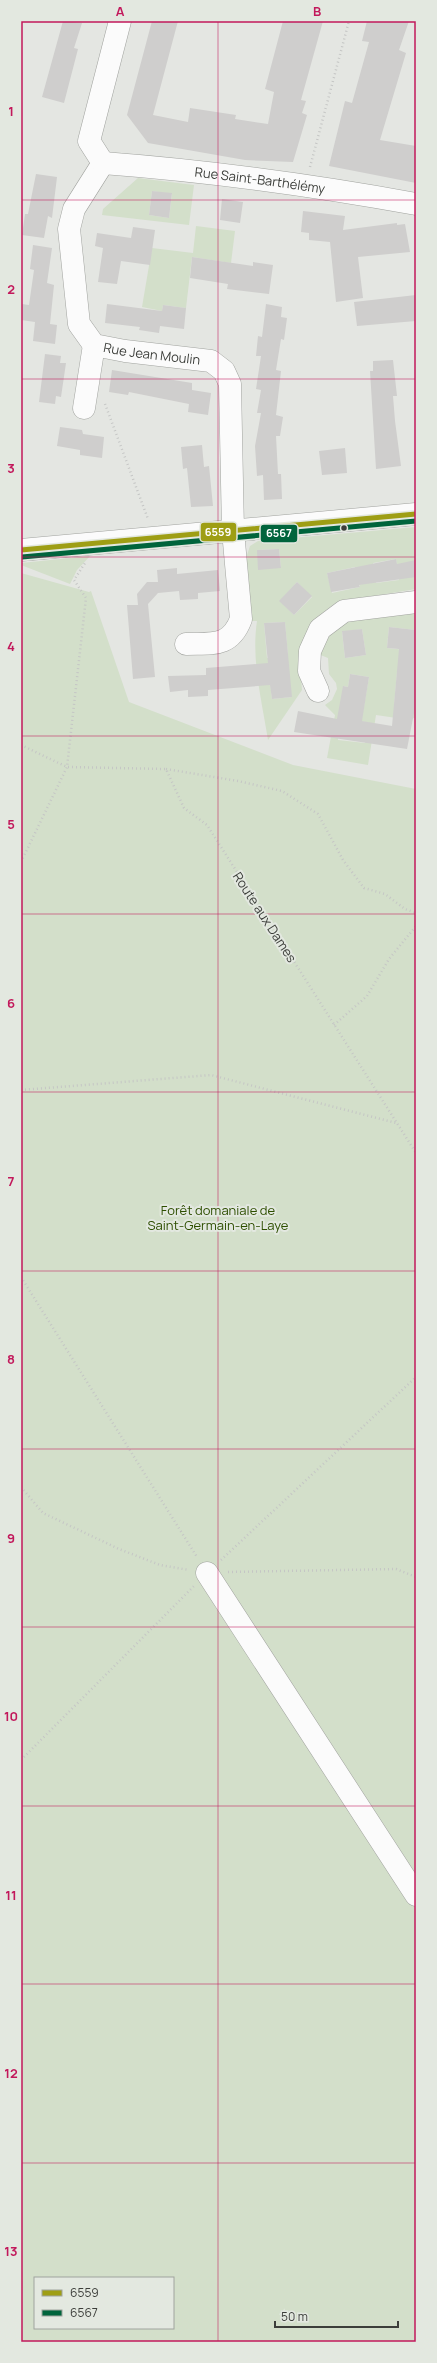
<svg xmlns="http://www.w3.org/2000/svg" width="437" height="2363" font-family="Manrope,sans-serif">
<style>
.green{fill:#d3dfca;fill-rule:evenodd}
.building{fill:#cfcecd}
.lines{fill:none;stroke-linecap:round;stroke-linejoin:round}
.minor-casing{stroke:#a1a39f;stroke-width:23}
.path{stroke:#c5c6c5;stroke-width:2.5;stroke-dasharray:1 3;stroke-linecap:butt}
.minor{stroke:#fbfbfb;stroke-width:22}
.bus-1-casing{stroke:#e3e8e0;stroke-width:8}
.bus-2-casing{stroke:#e3e8e0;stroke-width:8}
.bus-1{stroke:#9e9e14;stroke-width:5}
.bus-2{stroke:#00643c;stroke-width:5}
.grid{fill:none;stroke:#c2185b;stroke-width:1;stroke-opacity:0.55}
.bus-dot{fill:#3c3e3a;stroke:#e3e8e0;stroke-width:1.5}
.labels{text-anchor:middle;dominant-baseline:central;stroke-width:4;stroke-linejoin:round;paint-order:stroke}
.street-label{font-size:13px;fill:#3c3e3a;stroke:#e3e8e0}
.park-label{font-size:13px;fill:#2e4f00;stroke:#e3e8e0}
.line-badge{stroke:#e3e8e0;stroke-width:1.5}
.badge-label{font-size:11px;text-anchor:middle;font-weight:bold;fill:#fff}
.neatline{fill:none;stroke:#c2185b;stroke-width:1.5}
.grid-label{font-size:13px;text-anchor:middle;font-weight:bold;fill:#c2185b}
</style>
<rect width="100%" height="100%" fill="#e4e6e2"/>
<!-- green -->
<g class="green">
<path d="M 138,178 L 194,185 L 189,225 L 102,215 L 103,209 ZM 152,191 L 172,194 L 169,218 L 149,215 Z"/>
<polygon points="196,226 235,231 231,263 192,257 186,308 163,305 162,311 142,307 152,248 193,253"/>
<path d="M 416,527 L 416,589 L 344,601 L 333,605 L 316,618 L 300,664 L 302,690 L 268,740 C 262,701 251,661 257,621 L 251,621 L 246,558 L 250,546 L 258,541 ZM 279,549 L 281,568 L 257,550 ZM 396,559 L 399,580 L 376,583 L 373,563 ZM 355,567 L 360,587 L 332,593 L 327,573 ZM 297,582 L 312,597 L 294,615 L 280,601 ZM 285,622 L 288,656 L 267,658 L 264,623 ZM 269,673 L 292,697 L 272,699 Z"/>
<polygon points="90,556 77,570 70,584 21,565 21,563"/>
<path d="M 21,573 L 89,592 L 91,591 L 129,702 L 293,765 L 416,789 L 416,2342 L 21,2342 ZM 35,2278 L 173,2278 L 173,2328 L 35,2328 Z"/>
<path d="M 416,613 L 416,630 L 389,627 L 387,648 L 416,651 L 416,674 L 397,672 L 394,706 L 415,708 L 416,693 L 416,717 L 410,720 L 376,715 L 368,765 L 327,758 L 335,715 L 325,705 L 332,700 L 337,689 L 336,683 L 329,674 L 328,658 L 318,654 L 322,641 L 340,622 ZM 362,629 L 366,655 L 345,658 L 342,632 ZM 350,674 L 369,677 L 364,706 L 343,686 L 348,687 ZM 340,719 L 366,722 L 365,743 L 338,740 Z"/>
</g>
<!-- building -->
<g class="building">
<polygon points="63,21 82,23 74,48 78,49 64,103 42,97"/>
<polygon points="152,21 178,21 153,115 188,122 190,108 236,115 235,119 268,124 274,92 265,89 283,21 323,21 301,100 306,101 302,113 307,115 293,162 245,160 148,143 127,115"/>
<polygon points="367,21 409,21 399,50 406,53 380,140 416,146 416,183 329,166 345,101 352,103 369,42 362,41"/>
<polygon points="36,174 57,177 52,218 48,216 44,238 22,235 25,214 28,214"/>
<polygon points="152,191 172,193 169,218 149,215"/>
<polygon points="222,199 243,202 240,223 220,220"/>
<polygon points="303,211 345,216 343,230 397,223 397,225 405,224 410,252 358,257 363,298 336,302 330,242 309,240 309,233 301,232"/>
<polygon points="133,227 155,230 150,265 121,261 117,284 98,282 103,248 95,246 97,233 131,238"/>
<polygon points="33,245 52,248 47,283 54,285 50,324 57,325 55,344 33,341 35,322 21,320 22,304 29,305 34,270 30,269"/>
<polygon points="192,257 253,266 253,262 273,265 269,294 227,289 228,284 190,278"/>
<polygon points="416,295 416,321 357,326 354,302"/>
<polygon points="107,304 162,311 163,305 186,308 184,329 160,326 159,333 139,330 140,327 105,323"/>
<polygon points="266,304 282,307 281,317 287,318 284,340 281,339 276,370 281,371 276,415 283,417 280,436 276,436 278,474 281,474 282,499 264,500 263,475 257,476 255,446 261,413 257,413 261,390 256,389 261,356 256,356 258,336 262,337"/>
<polygon points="45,354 61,356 60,363 66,363 61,397 56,396 55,404 39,402"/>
<polygon points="393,360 397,396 393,396 395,421 401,466 376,469 370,371 373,371 373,361"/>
<polygon points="112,370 192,383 192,390 211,393 208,415 188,412 189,404 129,392 128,395 109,392"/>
<polygon points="60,427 82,430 83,434 104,437 102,458 80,455 80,450 57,446"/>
<polygon points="202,445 204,467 209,466 213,506 191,507 187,468 183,469 181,447"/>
<polygon points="345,448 347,473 322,475 319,451"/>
<polygon points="279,549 281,568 258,570 257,550"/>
<polygon points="396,559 397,564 416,560 416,577 359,585 360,587 331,592 327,573"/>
<polygon points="177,568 177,574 218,570 220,591 198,593 198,599 180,600 179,591 158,593 148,604 155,677 133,679 127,605 138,605 137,594 147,582 158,582 157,570"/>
<polygon points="297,582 312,596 294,615 279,601"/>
<polygon points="285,622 292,697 272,699 270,685 208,690 208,696 188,697 188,690 170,692 168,676 206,675 206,668 268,663 264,623"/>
<polygon points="389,627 416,630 415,708 407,749 294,732 298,711 337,719 343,686 348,687 350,674 369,677 362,721 392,726 399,649 387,648"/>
<polygon points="362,629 366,655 345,658 342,631"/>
</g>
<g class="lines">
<!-- minor casing -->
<g class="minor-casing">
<g id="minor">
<path id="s1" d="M 103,163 L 74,209 L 69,229 L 79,324 L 94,345 L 125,351 L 211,361 L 224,371 L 230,384 L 233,531 L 241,619 C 230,648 212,643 186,644"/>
<path id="s2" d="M 103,163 C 208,171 312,185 416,204"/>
<polyline points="103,163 89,141 120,21"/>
<polyline points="84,408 94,345"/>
<polyline points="21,550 416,514"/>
<polyline points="318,691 309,671 310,651 320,629 344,611 416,602"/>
<polyline points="207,1573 416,1895"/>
</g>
</g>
<!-- path -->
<g class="path">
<polyline points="310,167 349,21"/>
<polyline points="105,404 148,519"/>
<polyline points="21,745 67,767 166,769 184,808 207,825 416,1153"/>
<polyline points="166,769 238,781 282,791 318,814 343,860 364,888 385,894 405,909 416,913"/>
<polyline points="21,862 67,767 86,598 74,580 85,563"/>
<polyline points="334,1025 367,996 389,959 416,926"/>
<polyline points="21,1090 211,1075 396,1123"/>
<polyline points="21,1277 197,1557"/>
<polyline points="21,1487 43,1513 119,1549 160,1565 189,1570"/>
<polyline points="221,1560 416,1377"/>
<polyline points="228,1572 396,1569 416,1577"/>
<polyline points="21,1760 194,1586"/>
</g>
<!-- minor -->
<use href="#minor" class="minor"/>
<!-- bus-1 casing -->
<g class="bus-1-casing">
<polyline id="bus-1" points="21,550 416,514"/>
</g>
<!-- bus-2 casing -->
<g class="bus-2-casing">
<polyline id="bus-2" points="22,557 416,521"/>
</g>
<!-- bus-1 -->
<use href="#bus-1" class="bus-1"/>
<!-- bus-2 -->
<use href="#bus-2" class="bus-2"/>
</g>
<!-- grid -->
<path class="grid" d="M 218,21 L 218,2342M 21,200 L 416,200M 21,379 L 416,379M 21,557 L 416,557M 21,736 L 416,736M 21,914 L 416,914M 21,1092 L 416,1092M 21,1271 L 416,1271M 21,1449 L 416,1449M 21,1627 L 416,1627M 21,1806 L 416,1806M 21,1984 L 416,1984M 21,2163 L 416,2163"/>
<!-- markers -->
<circle class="bus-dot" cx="344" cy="528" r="3.5"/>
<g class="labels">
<!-- street labels -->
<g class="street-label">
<text stroke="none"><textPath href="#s2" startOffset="158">Rue Saint-Barthélémy</textPath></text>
<text stroke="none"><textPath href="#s1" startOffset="255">Rue Jean Moulin</textPath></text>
<text transform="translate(265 917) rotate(57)">Route aux Dames</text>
</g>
<!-- park labels -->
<g class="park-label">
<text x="218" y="1210">Forêt domaniale de<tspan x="218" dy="15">Saint-Germain-en-Laye</tspan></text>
</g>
</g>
<g class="line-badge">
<rect x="200" y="522" width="37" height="20" rx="4" fill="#9e9e14"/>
<rect x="260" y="524" width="38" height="19" rx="4" fill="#00643c"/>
</g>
<g class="badge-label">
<text x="218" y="536">6559</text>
<text x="279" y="537">6567</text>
</g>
<!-- border -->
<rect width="437" height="2363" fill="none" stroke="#e3e8e0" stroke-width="44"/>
<!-- legend -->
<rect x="34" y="2277" width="140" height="52" fill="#e3e8e0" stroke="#a0a49e"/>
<rect x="42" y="2290" width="20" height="6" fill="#9e9e14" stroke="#a0a49e"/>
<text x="70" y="2297" font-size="12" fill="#3c3e3a">6559</text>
<rect x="42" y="2310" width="20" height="6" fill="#00643c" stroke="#a0a49e"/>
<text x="70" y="2317" font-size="12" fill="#3c3e3a">6567</text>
<!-- scale -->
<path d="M275 2321v6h123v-6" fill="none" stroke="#3c3e3a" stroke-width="2"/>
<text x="281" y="2321" font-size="12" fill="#3c3e3a" stroke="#e3e8e0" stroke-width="3" paint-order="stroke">50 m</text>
<rect x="22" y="22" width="393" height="2319" class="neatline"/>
<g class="grid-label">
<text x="120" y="16">A</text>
<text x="317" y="16">B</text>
<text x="11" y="116">1</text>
<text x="11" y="294">2</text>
<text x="11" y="473">3</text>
<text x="11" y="651">4</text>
<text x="11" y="829">5</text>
<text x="11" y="1008">6</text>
<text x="11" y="1186">7</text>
<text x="11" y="1364">8</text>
<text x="11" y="1543">9</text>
<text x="11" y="1721">10</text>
<text x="11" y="1900">11</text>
<text x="11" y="2078">12</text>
<text x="11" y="2256">13</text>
</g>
</svg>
